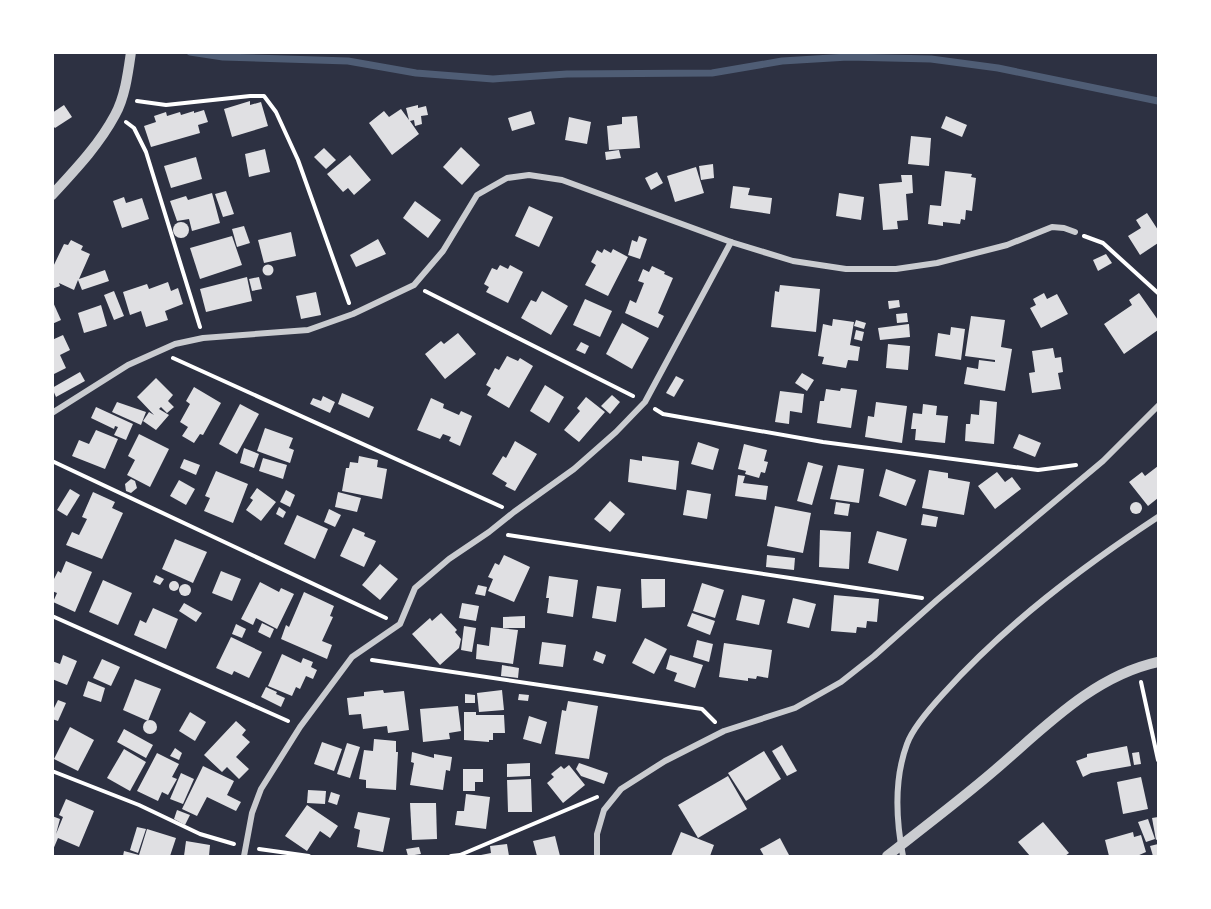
<svg xmlns="http://www.w3.org/2000/svg" width="1211" height="909" font-family="'Times New Roman',serif">
<style>
.lines{fill:none;stroke-linecap:round;stroke-linejoin:round}
.stream{stroke:#4f5d75;stroke-width:7}
.building{fill:#e0e0e3}
.path{stroke:#fff;stroke-width:4}
.minor{stroke:#caccd0;stroke-width:6}
.tertiary{stroke:#caccd0;stroke-width:10}
</style>
<rect width="100%" height="100%" fill="#2d3142"/>
<g class="lines">
<!-- stream -->
<polyline class="stream" points="190,52 223,57 348,61 416,73 493,79 567,74 712,73 782,61 848,57 931,59 998,68 1158,101"/>
</g>
<!-- building -->
<g class="building">
<polygon points="250,101 250,105 261,102 268,126 232,137 224,109"/>
<polygon points="64,105 72,117 55,128 52,125 52,113"/>
<polygon points="418,105 418,108 426,106 428,115 421,116 422,124 415,126 414,120 410,121 419,134 392,155 369,123 384,111 389,117 401,109 409,120 406,108"/>
<polygon points="204,110 208,122 198,125 200,133 151,147 144,126 156,122 154,116 166,112 167,116 180,112 181,115 194,111 194,113"/>
<polygon points="531,111 535,124 512,131 508,118"/>
<polygon points="637,116 640,148 609,150 607,126 622,124 622,117"/>
<polygon points="946,116 967,125 962,137 941,128"/>
<polygon points="569,117 591,122 587,144 565,140"/>
<polygon points="911,136 931,138 929,166 908,164"/>
<polygon points="461,147 480,165 462,185 443,167"/>
<polygon points="324,148 336,160 326,169 314,157"/>
<polygon points="265,149 270,172 249,177 245,154"/>
<polygon points="619,150 621,158 606,160 605,152"/>
<polygon points="350,155 371,180 354,195 348,188 343,192 327,174"/>
<polygon points="196,157 202,179 171,188 164,166"/>
<polygon points="713,164 714,178 701,180 699,166"/>
<polygon points="696,167 704,193 675,202 667,176"/>
<polygon points="945,171 972,174 971,177 976,178 972,211 966,210 965,220 961,219 960,224 943,222 943,226 928,224 930,205 941,206"/>
<polygon points="657,172 663,183 651,190 645,178"/>
<polygon points="901,175 912,175 913,193 906,194 908,220 897,221 898,229 883,230 879,184 902,182"/>
<polygon points="733,186 750,188 748,195 772,198 770,214 730,208"/>
<polygon points="226,191 234,214 223,217 215,194"/>
<polygon points="212,193 220,223 192,231 189,219 177,221 170,201 186,196 188,200"/>
<polygon points="839,193 864,197 861,220 836,216"/>
<polygon points="124,197 126,203 142,198 149,219 122,228 113,201"/>
<polygon points="415,201 441,220 428,238 403,218"/>
<polygon points="529,206 553,217 539,247 515,236"/>
<polygon points="1147,213 1158,230 1158,243 1140,255 1128,236 1141,228 1136,220"/>
<circle cx="181" cy="230" r="8"/>
<polygon points="244,226 250,243 237,247 232,229"/>
<polygon points="291,232 296,256 264,263 258,240"/>
<polygon points="232,236 242,265 200,279 190,248"/>
<polygon points="639,236 647,239 640,259 628,255 632,240 637,242"/>
<polygon points="378,239 386,254 356,267 350,255"/>
<polygon points="71,240 83,246 81,250 90,254 79,279 105,270 109,281 82,290 78,280 74,290 59,283 60,286 52,289 52,269 64,244 68,245"/>
<polygon points="604,249 611,253 613,249 628,257 608,296 585,285 596,265 591,262 597,250 602,253"/>
<polygon points="1106,254 1112,263 1098,271 1093,260"/>
<circle cx="268" cy="270" r="5.5"/>
<polygon points="500,265 508,269 510,265 523,272 508,303 486,292 489,287 484,284 492,268 497,270"/>
<polygon points="652,266 665,272 664,274 673,278 658,313 664,316 658,328 625,313 630,300 636,303 644,283 638,281 643,269 649,272"/>
<polygon points="247,277 252,301 206,312 200,289"/>
<polygon points="259,277 262,289 252,291 249,279"/>
<polygon points="168,282 171,291 178,288 183,304 165,311 168,320 146,327 141,311 130,315 123,292 147,284 149,289"/>
<polygon points="780,285 820,289 816,332 771,327 775,291 779,292"/>
<polygon points="114,291 124,316 114,320 104,295"/>
<polygon points="542,291 568,306 551,335 521,318 531,300 536,302"/>
<polygon points="316,292 321,315 301,319 296,296"/>
<polygon points="1044,293 1047,299 1057,294 1068,314 1041,328 1030,308 1036,305 1033,299"/>
<polygon points="1139,293 1158,320 1158,330 1124,354 1104,324 1132,305 1129,300"/>
<polygon points="585,299 612,311 600,337 573,325"/>
<polygon points="52,300 61,320 52,324"/>
<polygon points="899,300 900,307 889,309 888,301"/>
<polygon points="101,305 107,326 84,333 78,313"/>
<polygon points="907,313 908,322 897,323 896,314"/>
<polygon points="971,316 1005,320 1001,347 1012,349 1005,391 964,384 967,367 978,369 979,360 995,362 995,360 965,356"/>
<polygon points="833,319 854,322 850,345 860,347 858,361 848,360 846,368 822,364 824,357 818,356 823,324 832,326"/>
<polygon points="856,320 866,323 864,329 854,326"/>
<polygon points="622,323 649,338 632,369 606,354"/>
<polygon points="909,324 910,337 880,340 878,328"/>
<polygon points="951,327 965,329 961,360 935,356 938,333 950,335"/>
<polygon points="856,330 864,332 862,341 854,339"/>
<polygon points="458,333 476,354 445,379 425,354 441,341 444,344"/>
<polygon points="63,335 70,350 60,355 66,368 52,375 52,340"/>
<polygon points="581,342 589,346 585,354 576,350"/>
<polygon points="888,344 910,346 908,370 886,368"/>
<polygon points="1053,348 1055,358 1061,357 1063,372 1058,373 1061,389 1032,393 1029,373 1035,372 1032,351"/>
<polygon points="507,356 518,361 520,358 533,366 509,408 487,395 491,388 486,385 495,368 499,370"/>
<polygon points="80,372 85,381 56,397 52,388"/>
<polygon points="802,373 814,380 807,391 795,383"/>
<polygon points="676,376 684,380 674,397 666,393"/>
<polygon points="156,378 173,395 168,401 174,407 167,413 161,407 159,409 169,415 156,430 143,421 149,412 154,415 137,397"/>
<polygon points="545,385 564,397 549,423 530,411"/>
<polygon points="194,387 221,403 203,435 200,434 194,443 182,436 188,427 180,422 190,404 186,401"/>
<polygon points="841,388 857,390 851,428 817,423 820,401 824,401 826,389 840,391"/>
<polygon points="780,391 804,394 802,413 790,411 789,424 775,422"/>
<polygon points="342,393 374,407 369,418 338,404"/>
<polygon points="612,395 620,402 610,414 601,406"/>
<polygon points="323,396 335,402 330,413 310,404 313,398 321,401"/>
<polygon points="586,397 605,412 579,442 564,430 580,411 577,408"/>
<polygon points="431,398 444,404 443,408 459,415 461,411 472,416 460,446 449,441 451,437 443,434 440,439 417,430"/>
<polygon points="980,400 997,402 994,444 965,441 966,424 970,424 971,414 979,415"/>
<polygon points="117,402 146,412 141,425 112,412"/>
<polygon points="876,402 907,406 902,443 865,437 868,416 874,417"/>
<polygon points="240,404 259,414 237,454 219,444"/>
<polygon points="923,404 937,406 936,415 948,416 945,443 915,440 916,429 911,429 913,413 922,414"/>
<polygon points="96,407 133,424 126,440 114,435 118,427 115,426 114,429 91,418"/>
<polygon points="265,428 293,438 289,448 294,450 290,463 257,451"/>
<polygon points="96,430 118,439 105,469 72,456 79,440 89,444"/>
<polygon points="139,434 169,449 150,487 127,475 135,460 128,456"/>
<polygon points="1019,434 1041,443 1035,457 1013,448"/>
<polygon points="515,441 537,454 515,491 505,486 507,483 492,474 503,456 506,458"/>
<polygon points="698,442 719,449 713,470 691,464"/>
<polygon points="744,444 767,450 764,461 768,462 765,473 761,472 759,478 745,474 746,471 738,469"/>
<polygon points="244,448 259,454 254,468 240,463"/>
<polygon points="359,456 378,460 377,467 387,469 382,499 342,491 346,468 349,468 350,462 358,463"/>
<polygon points="642,456 679,461 676,490 628,482 630,459 642,461"/>
<polygon points="263,458 287,465 283,479 259,471"/>
<polygon points="184,459 200,465 196,475 180,468"/>
<polygon points="808,462 823,466 812,505 797,501"/>
<polygon points="838,465 864,469 859,503 830,499"/>
<polygon points="1158,466 1158,498 1148,506 1129,482 1142,472 1145,476"/>
<polygon points="886,469 916,480 906,506 879,496"/>
<polygon points="929,470 948,473 948,478 970,482 964,515 922,508"/>
<polygon points="216,471 248,484 233,523 204,511 210,498 205,496"/>
<polygon points="997,472 1005,482 1012,477 1021,489 995,509 978,486"/>
<polygon points="738,475 745,476 743,483 768,486 766,500 735,496"/>
<polygon points="131,479 135,481 137,488 131,493 126,491 125,484"/>
<polygon points="179,480 195,489 186,505 170,496"/>
<polygon points="257,488 276,502 261,521 246,510 253,500 250,498"/>
<polygon points="70,489 80,495 67,516 57,510"/>
<polygon points="286,490 295,495 290,507 280,502"/>
<polygon points="687,490 711,494 707,519 683,515"/>
<polygon points="93,492 115,502 112,508 123,513 102,559 66,545 72,532 79,535 87,519 82,517"/>
<polygon points="338,492 361,498 357,512 335,507"/>
<polygon points="610,501 625,514 610,532 594,519"/>
<circle cx="1136" cy="508" r="6"/>
<polygon points="836,502 850,504 848,516 834,514"/>
<polygon points="775,506 811,513 803,553 767,546"/>
<polygon points="279,507 286,512 283,518 276,514"/>
<polygon points="329,509 341,515 335,527 324,522"/>
<polygon points="923,514 938,517 936,527 921,525"/>
<polygon points="297,515 328,529 315,559 284,544"/>
<polygon points="353,528 365,533 364,536 376,541 364,567 340,556"/>
<polygon points="820,530 851,532 849,569 819,567"/>
<polygon points="877,531 907,539 898,571 868,563"/>
<polygon points="175,539 207,552 193,583 162,569"/>
<polygon points="504,555 530,567 514,602 488,591 493,579 488,577 495,563 499,565"/>
<polygon points="767,555 795,558 794,570 766,567"/>
<polygon points="66,561 92,572 75,612 53,602 57,593 52,591 52,583 58,571 61,573"/>
<polygon points="380,564 398,579 380,600 362,585"/>
<polygon points="221,571 241,579 232,601 212,593"/>
<polygon points="156,575 164,579 160,585 153,582"/>
<polygon points="549,576 578,580 573,617 547,613 549,598 546,598"/>
<polygon points="641,579 665,579 665,607 642,608"/>
<polygon points="103,580 132,593 118,625 89,612"/>
<circle cx="174" cy="586" r="5"/>
<polygon points="260,582 279,592 281,588 294,594 277,629 256,618 253,625 241,619"/>
<polygon points="702,583 724,590 715,618 693,611"/>
<circle cx="185" cy="590" r="6"/>
<polygon points="478,585 487,587 485,596 475,594"/>
<polygon points="597,586 621,589 616,622 592,618"/>
<polygon points="304,592 334,606 330,616 333,617 322,641 332,645 327,659 281,639 286,625 289,627"/>
<polygon points="742,595 765,600 759,625 736,620"/>
<polygon points="834,595 879,599 877,622 867,621 866,628 857,627 856,633 831,631"/>
<polygon points="793,598 816,604 809,628 787,623"/>
<polygon points="184,603 202,613 196,622 179,611"/>
<polygon points="462,603 479,606 476,621 459,618"/>
<polygon points="153,608 178,619 166,649 134,635 140,620 146,623"/>
<polygon points="441,613 457,630 455,632 461,639 459,648 440,665 412,634 430,618 432,621"/>
<polygon points="692,613 715,621 710,635 687,626"/>
<polygon points="525,616 525,628 503,628 503,617"/>
<polygon points="262,623 274,629 270,638 258,632"/>
<polygon points="236,624 246,629 242,638 232,634"/>
<polygon points="464,626 476,628 472,652 461,650"/>
<polygon points="491,627 518,630 513,664 476,659 477,644 489,646"/>
<polygon points="231,637 262,652 249,678 234,671 232,675 216,668"/>
<polygon points="645,638 667,649 654,674 632,663"/>
<polygon points="697,640 713,644 709,662 693,657"/>
<polygon points="542,642 566,645 563,667 539,664"/>
<polygon points="724,643 772,650 768,678 757,676 756,679 748,678 748,681 719,677"/>
<polygon points="596,651 606,655 603,664 593,660"/>
<polygon points="282,654 301,663 303,658 313,662 311,667 317,670 313,679 306,676 300,689 296,687 292,696 268,686"/>
<polygon points="63,655 77,661 67,685 52,679 52,661 60,664"/>
<polygon points="670,655 703,665 695,688 674,681 677,673 666,669"/>
<polygon points="102,659 120,667 111,686 93,678"/>
<polygon points="502,665 519,668 518,678 501,676"/>
<polygon points="135,679 161,689 148,721 123,710"/>
<polygon points="88,681 105,688 101,702 83,696"/>
<polygon points="266,687 277,692 276,694 285,698 281,707 261,697"/>
<polygon points="383,690 384,693 404,691 409,730 388,733 387,726 363,729 361,714 349,715 347,698 364,696 364,692"/>
<polygon points="502,690 504,710 479,712 477,693"/>
<polygon points="465,694 475,695 475,703 465,703"/>
<polygon points="519,694 529,695 528,701 518,700"/>
<polygon points="58,700 66,703 58,721 52,719 52,712"/>
<polygon points="568,701 598,706 589,759 555,754 562,710 566,711"/>
<polygon points="458,706 461,731 449,733 450,739 423,742 420,709"/>
<polygon points="190,712 206,722 195,741 179,731"/>
<polygon points="464,712 476,712 476,715 504,715 505,733 493,733 493,740 489,740 489,742 464,740"/>
<polygon points="529,716 547,722 541,744 523,739"/>
<circle cx="150" cy="727" r="7"/>
<polygon points="236,721 246,730 242,735 250,742 236,757 249,769 239,779 227,767 222,772 204,755"/>
<polygon points="70,727 94,740 78,771 54,759"/>
<polygon points="124,729 153,745 146,758 117,742"/>
<polygon points="374,739 396,741 396,752 398,752 396,790 366,788 366,780 359,779 364,750 373,751"/>
<polygon points="322,742 342,749 334,771 314,764"/>
<polygon points="347,743 360,747 350,778 337,774"/>
<polygon points="782,745 797,771 787,776 772,751"/>
<polygon points="1127,746 1131,766 1091,773 1083,777 1076,761 1087,757 1087,754"/>
<polygon points="175,748 182,753 179,760 170,756"/>
<polygon points="124,749 146,762 130,791 107,778"/>
<polygon points="764,751 781,779 746,801 728,773"/>
<polygon points="412,752 434,758 434,754 452,757 450,771 446,770 443,790 410,785 414,763 411,762"/>
<polygon points="1139,752 1141,764 1134,765 1132,753"/>
<polygon points="157,753 179,764 172,777 177,779 168,795 162,792 158,801 137,791"/>
<polygon points="530,763 530,776 507,777 507,764"/>
<polygon points="579,763 608,773 604,784 581,776 576,769"/>
<polygon points="569,765 585,785 563,803 547,783 554,777 551,774 561,766 564,769"/>
<polygon points="203,766 234,781 227,795 241,802 236,811 207,797 197,816 182,809"/>
<polygon points="463,769 483,769 483,782 475,782 475,791 463,791"/>
<polygon points="181,773 194,779 183,804 170,799"/>
<polygon points="728,776 747,809 698,838 678,805"/>
<polygon points="1141,777 1148,809 1123,814 1117,782"/>
<polygon points="531,779 532,812 508,812 507,780"/>
<polygon points="308,790 326,791 325,804 307,803"/>
<polygon points="331,792 340,795 337,805 328,802"/>
<polygon points="466,794 490,797 486,829 455,825 457,811 464,811"/>
<polygon points="66,799 94,811 79,847 58,838 52,852 52,816 60,819 56,834 63,817 59,815"/>
<polygon points="410,803 436,803 437,839 412,840"/>
<polygon points="307,805 338,826 330,838 320,831 307,851 285,836"/>
<polygon points="177,810 190,815 185,825 174,819"/>
<polygon points="358,812 390,818 383,852 357,847 360,830 354,828"/>
<polygon points="1158,817 1158,839 1156,840 1152,818"/>
<polygon points="1148,819 1155,839 1146,842 1138,822"/>
<polygon points="1043,822 1069,853 1065,856 1030,856 1018,842"/>
<polygon points="137,827 146,829 138,853 130,850"/>
<polygon points="147,829 176,838 170,856 123,856 124,851 139,855"/>
<polygon points="681,832 714,845 710,856 671,856"/>
<polygon points="1133,832 1134,837 1141,835 1146,852 1137,856 1109,856 1105,840"/>
<polygon points="555,836 560,856 537,856 533,841"/>
<polygon points="780,838 789,855 785,856 764,856 760,849"/>
<polygon points="186,841 210,845 209,856 184,856"/>
<polygon points="507,844 509,856 476,856 491,853 490,846"/>
<polygon points="1158,844 1158,855 1153,856 1150,846"/>
<polygon points="419,847 421,854 408,856 406,849"/>
</g>
<g class="lines">
<!-- path -->
<g class="path">
<polyline points="137,101 166,105 250,96 264,96 276,112 298,160 349,303"/>
<polyline points="126,122 134,128 146,152 200,327"/>
<polyline points="1084,236 1103,243 1158,293"/>
<polyline points="425,291 633,396"/>
<polyline points="173,358 502,507"/>
<polyline points="655,409 663,414 823,442 1038,470 1076,465"/>
<polyline points="52,461 386,618"/>
<polyline points="508,535 922,598"/>
<polyline points="52,616 288,721"/>
<polyline points="372,660 702,709 715,722"/>
<polyline points="1141,682 1158,760"/>
<polyline points="52,771 139,805 200,834 234,844"/>
<polyline points="259,849 309,856"/>
<polyline points="451,856 460,855 597,797"/>
</g>
<!-- minor -->
<g class="minor">
<polyline points="52,413 128,365 175,344 203,338 308,330 353,314 414,285 443,251 477,195 507,178 529,175 562,180 731,242 793,261 846,269 896,269 937,263 1007,245 1052,227 1064,228 1075,232"/>
<polyline points="244,856 252,813 261,789 300,727 352,657 400,624 415,588 449,559 489,532 514,512 574,469 616,432 645,402 731,242"/>
<polyline points="597,856 597,834 604,810 621,789 665,761 724,731 795,708 841,682 874,656 937,600 1103,461 1158,406"/>
<path d="M 903,856 C 896,820 894,779 907,744 C 913,727 932,706 944,693 C 1006,624 1082,567 1158,517"/>
</g>
<!-- tertiary -->
<g class="tertiary">
<path d="M 52,195 C 75,170 99,145 115,115 C 125,97 128,73 131,52"/>
<path d="M 887,856 C 923,828 960,800 995,770 C 1044,728 1093,676 1158,662"/>
</g>
</g>
<!-- border -->
<rect width="1211" height="909" fill="none" stroke="#ffffff" stroke-width="108"/>
</svg>
